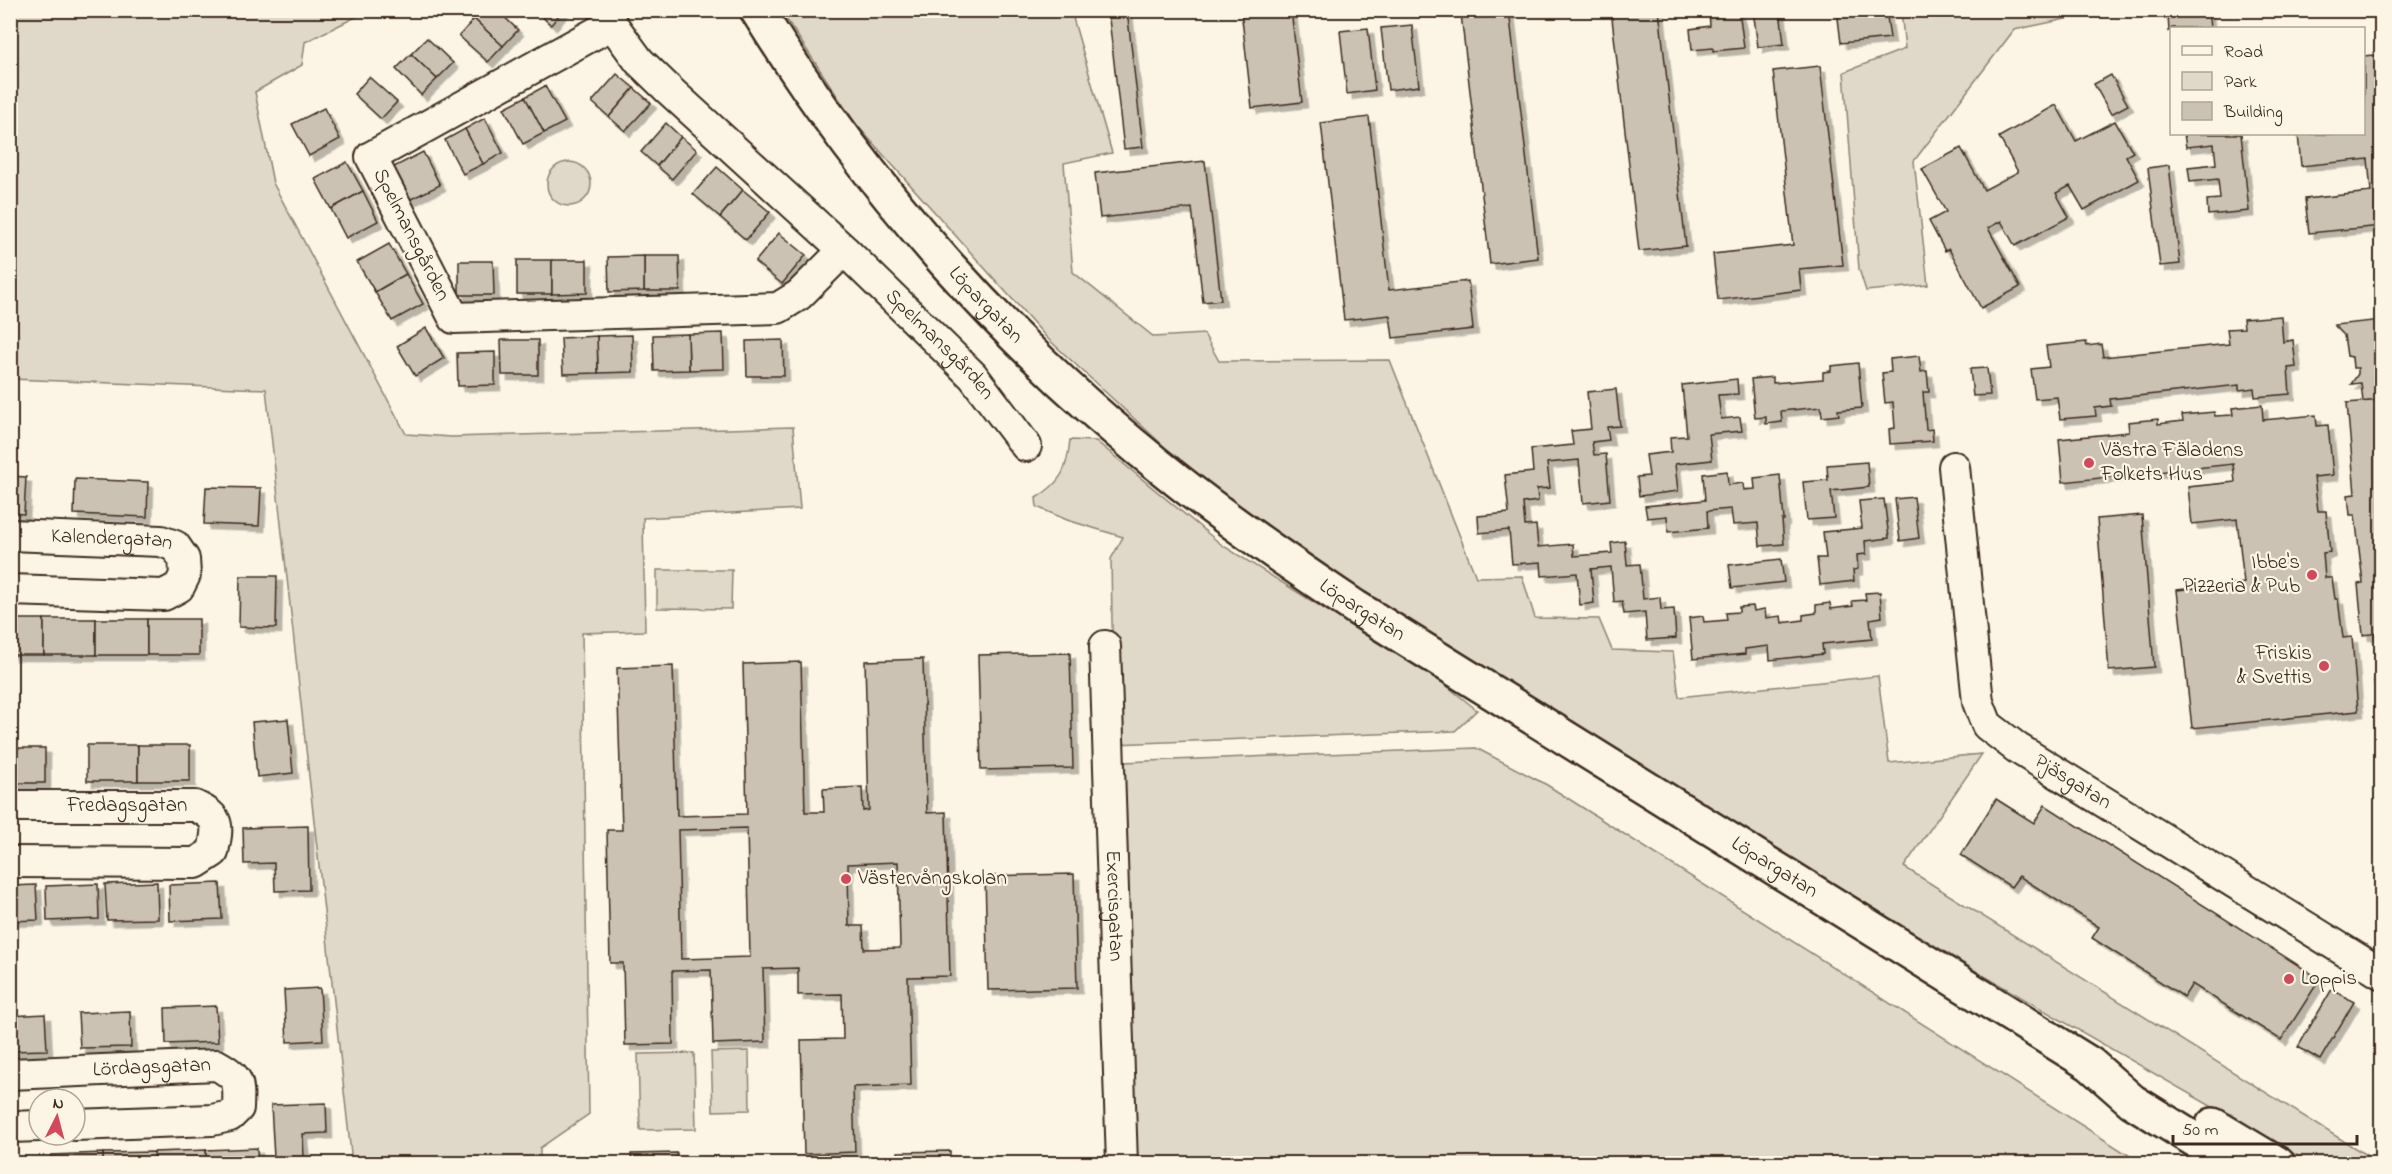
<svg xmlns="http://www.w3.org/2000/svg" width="2392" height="1174" font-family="'Indie Flower',sans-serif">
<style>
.green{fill:#e0d8c8;stroke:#8e8173;stroke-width:1.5}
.building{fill:#ccc2b3;stroke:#3b2a1e;stroke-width:1.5;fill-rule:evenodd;filter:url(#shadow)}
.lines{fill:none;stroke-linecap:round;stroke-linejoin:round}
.street-casing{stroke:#3b2a1e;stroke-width:34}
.secondary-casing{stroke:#3b2a1e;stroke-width:38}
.street{stroke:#fcf5e5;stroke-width:30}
.secondary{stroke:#fcf5e5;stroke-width:33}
.poi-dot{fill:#d1495b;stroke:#fcf5e5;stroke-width:2}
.labels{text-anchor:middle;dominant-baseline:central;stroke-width:4.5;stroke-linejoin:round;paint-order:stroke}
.street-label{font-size:21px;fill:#3b2a1e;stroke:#fcf5e5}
.poi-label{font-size:21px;fill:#3b2a1e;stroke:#fcf5e5;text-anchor:start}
</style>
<defs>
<filter id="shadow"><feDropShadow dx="5.5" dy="5.5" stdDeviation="0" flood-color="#0004"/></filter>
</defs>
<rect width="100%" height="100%" fill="#fcf5e5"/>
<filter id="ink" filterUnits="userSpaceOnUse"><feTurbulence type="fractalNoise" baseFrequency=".0167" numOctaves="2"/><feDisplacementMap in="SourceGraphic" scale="12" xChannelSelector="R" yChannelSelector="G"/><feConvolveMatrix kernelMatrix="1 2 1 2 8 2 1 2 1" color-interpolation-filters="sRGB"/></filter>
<g filter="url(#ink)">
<!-- green -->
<g class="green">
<polygon points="11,10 368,11 305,42 302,65 255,92 273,183 406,434 452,437 793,427 800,509 643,518 645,631 582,633 589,1114 540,1148 540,1163 352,1163 266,389 11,379"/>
<polygon points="781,11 1071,11 1112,153 1064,163 1073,272 1154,337 1204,334 1219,361 1390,360 1476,577 1522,576 1535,618 1599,619 1612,650 1673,652 1679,697 1878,676 1889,763 1982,754 1904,867 2379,1163 2310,1163 1979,973 1407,621 1195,475 1047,338 855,123"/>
<polygon points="1901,11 2103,11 2014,30 1914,161 1928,285 1866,291 1859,269 1844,72 1905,49"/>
<circle cx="569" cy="184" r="22"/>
<path d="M 1070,440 L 1096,441 L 1222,545 L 1443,683 L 1477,710 L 1455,731 L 1114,744 L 1111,559 L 1123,537 L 1067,520 L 1037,507 L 1036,498 C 1062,482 1067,470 1070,440 Z"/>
<polygon points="657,570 732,570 731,609 657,608"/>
<polygon points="1476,748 1547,785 2141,1163 1131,1163 1123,762"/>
<polygon points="749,1051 750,1110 713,1111 711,1052"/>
<polygon points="694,1053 696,1129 640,1130 638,1054"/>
</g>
<!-- building -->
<g class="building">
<polygon points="481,10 497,10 518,30 503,46 474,19"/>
<polygon points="535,10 563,10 551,25"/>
<polygon points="1108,10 1127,10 1143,147 1124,149"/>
<polygon points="1241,10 1291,10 1302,102 1252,108"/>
<polygon points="1490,10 1509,10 1538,258 1490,264 1461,14"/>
<polygon points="1611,10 1659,10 1686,246 1639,251"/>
<polygon points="1709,10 1739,10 1744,48 1713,51 1713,48 1692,50 1690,29 1710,26"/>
<polygon points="1753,10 1780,10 1784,44 1758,47"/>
<polygon points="1837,10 1886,10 1890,38 1841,43"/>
<polygon points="2181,10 2208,10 2210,28 2172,28 2169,31 2168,16 2182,14"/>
<polygon points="474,19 503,46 488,62 459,36"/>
<polygon points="1412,25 1419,86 1388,90 1381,28"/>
<polygon points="1368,28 1375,90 1347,94 1340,31"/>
<polygon points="427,38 453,63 437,79 411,54"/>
<polygon points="411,54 437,79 421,95 396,69"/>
<polygon points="2382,54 2382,226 2309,233 2305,199 2371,192 2368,159 2301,166 2298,134 2364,134 2364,56"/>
<polygon points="1820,66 1843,265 1799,269 1801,290 1718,300 1713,254 1793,245 1773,71"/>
<polygon points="617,74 634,88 609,117 592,102"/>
<polygon points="2111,75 2128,105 2111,114 2094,84"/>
<polygon points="369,77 397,102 381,119 354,94"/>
<polygon points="545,86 565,122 544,133 525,97"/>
<polygon points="634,88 651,103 625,131 609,117"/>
<polygon points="525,97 544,133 523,144 504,108"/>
<polygon points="2056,105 2076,141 2115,121 2133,152 2126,156 2139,180 2084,210 2070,186 2056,193 2069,217 2015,246 2001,221 1988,228 2020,287 1981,308 1949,249 1945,251 1929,221 1946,212 1922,169 1961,148 1984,190 2018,172 1999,137"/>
<polygon points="324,108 340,139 309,156 292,124"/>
<polygon points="1369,117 1389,290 1468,281 1473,329 1393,338 1390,315 1344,320 1321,123"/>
<polygon points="485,118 503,153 483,164 465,129"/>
<polygon points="666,123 681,137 657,166 641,152"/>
<polygon points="465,129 483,164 463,174 445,140"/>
<polygon points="2184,134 2241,134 2249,211 2208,215 2207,200 2220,199 2218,179 2190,182 2188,167 2216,164 2214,144 2186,147"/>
<polygon points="681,137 697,150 672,179 657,166"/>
<polygon points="423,152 440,185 409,200 392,168"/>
<polygon points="1205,161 1221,300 1203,302 1192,208 1100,218 1095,173"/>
<polygon points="347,162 363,191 331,209 315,179"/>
<polygon points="2169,165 2180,264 2160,266 2148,168"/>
<polygon points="717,167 743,190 720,217 693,194"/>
<polygon points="743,190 770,212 746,240 720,217"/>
<polygon points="363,191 378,221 346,238 331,209"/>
<polygon points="779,233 806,255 782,284 755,262"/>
<polygon points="389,244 406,274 375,292 357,262"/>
<polygon points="644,256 679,256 680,291 644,291"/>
<polygon points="644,256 644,291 609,292 608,257"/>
<rect x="517" y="260" width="35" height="34"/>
<polygon points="552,260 587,260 587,293 552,294"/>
<polygon points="459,261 493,261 494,295 459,295"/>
<polygon points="406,274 423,304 392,321 375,292"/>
<polygon points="2281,316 2283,342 2293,340 2296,367 2288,368 2290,394 2255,397 2254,388 2239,390 2239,385 2110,399 2111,406 2095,408 2096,416 2060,419 2057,397 2035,399 2031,369 2049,367 2046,346 2086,342 2087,346 2101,344 2103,357 2229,344 2227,329 2244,328 2243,319"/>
<polygon points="2382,320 2382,400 2363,402 2361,383 2351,384 2358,374 2358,368 2353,368 2352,357 2347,356 2344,335 2334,325"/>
<polygon points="426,328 444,358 415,376 397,346"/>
<polygon points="723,333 724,369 689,370 688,334"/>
<polygon points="688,334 689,370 654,371 653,335"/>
<polygon points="632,335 633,372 598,373 597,336"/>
<polygon points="597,336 598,373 563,374 561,338"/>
<polygon points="501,340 538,340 538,375 502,375"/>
<polygon points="783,340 784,376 747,376 746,341"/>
<polygon points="495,352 495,385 458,386 457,353"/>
<polygon points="1919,356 1921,372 1927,371 1929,392 1923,392 1926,430 1932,429 1933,441 1890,444 1889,429 1895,428 1893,402 1885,403 1882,373 1891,372 1890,359"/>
<polygon points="1858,363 1862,408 1838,410 1839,415 1822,417 1821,407 1781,411 1782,422 1766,424 1766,417 1755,418 1751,379 1773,377 1773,383 1823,379 1823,372 1831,371 1831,366"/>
<polygon points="1987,368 1990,395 1973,396 1970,369"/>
<polygon points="1737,379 1738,394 1718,395 1721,419 1740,417 1742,431 1709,434 1712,460 1675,464 1678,491 1639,496 1637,477 1649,476 1646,455 1671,452 1670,437 1687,436 1682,385"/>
<polygon points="1616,389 1620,426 1607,427 1609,440 1592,442 1594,455 1606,454 1610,500 1583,503 1579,460 1547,463 1550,488 1537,489 1538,501 1523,503 1525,526 1536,525 1538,547 1573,544 1574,556 1612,553 1611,543 1625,541 1627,565 1640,564 1643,599 1660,597 1661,610 1674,609 1676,638 1647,640 1645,612 1624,614 1622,601 1614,602 1611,567 1591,569 1594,603 1580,605 1577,573 1542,576 1541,562 1512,564 1509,530 1479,533 1478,516 1509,513 1505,475 1533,472 1531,449 1573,445 1571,431 1591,429 1587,392"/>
<polygon points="2382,400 2382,663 2379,633 2363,635 2358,584 2363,583 2355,515 2350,515 2348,495 2355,494 2347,403"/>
<polygon points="2262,405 2263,420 2316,415 2317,426 2328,425 2333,475 2314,477 2318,511 2326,511 2330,552 2323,553 2325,578 2332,578 2335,599 2338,599 2343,638 2352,637 2358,711 2192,728 2177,590 2244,583 2237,519 2192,524 2188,487 2235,482 2233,464 2063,482 2059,439 2129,432 2128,422 2158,419 2158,424 2183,421 2182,415 2214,412 2215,416 2233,415 2232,408"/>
<polygon points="1867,462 1869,487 1831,491 1834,518 1807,520 1803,482 1828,480 1827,465"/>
<polygon points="1727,471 1728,485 1743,483 1744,490 1755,489 1754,478 1780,475 1784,520 1782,520 1784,544 1760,546 1758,523 1733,525 1731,509 1707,511 1708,528 1668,532 1667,516 1647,518 1645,506 1705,500 1703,474"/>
<polygon points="10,476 26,477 24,514 10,513"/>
<polygon points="75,479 148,482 147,517 74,514"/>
<polygon points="206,487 261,488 259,526 204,524"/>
<polygon points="1914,497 1919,538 1900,541 1895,499"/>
<polygon points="1884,499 1889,538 1865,541 1866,554 1857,555 1858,569 1853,570 1854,581 1820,585 1817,558 1826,558 1823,532 1862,528 1859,501"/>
<polygon points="2142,515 2154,667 2109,671 2097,519"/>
<polygon points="1781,559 1784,582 1732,588 1729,565"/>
<polygon points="240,576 277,576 276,628 239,627"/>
<polygon points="1880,592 1882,617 1870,619 1872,639 1822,644 1823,654 1770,660 1769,646 1745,649 1745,654 1693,659 1689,618 1703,616 1704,622 1727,620 1726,613 1739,612 1739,607 1753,606 1754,611 1765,609 1766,618 1781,616 1782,623 1803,620 1803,615 1816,613 1816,605 1830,603 1831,609 1853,606 1852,601 1866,600 1865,593"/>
<rect x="10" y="619" width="34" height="36"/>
<rect x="44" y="619" width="52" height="36"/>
<rect x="96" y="619" width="51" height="36"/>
<rect x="147" y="619" width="52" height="36"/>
<polygon points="1070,653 1073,768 981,770 978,655"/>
<path d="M 923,659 L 927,813 L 946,812 L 950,976 L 908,977 L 911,1085 L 853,1087 L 855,1152 L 804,1154 L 801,1040 L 843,1039 L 842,994 L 798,995 L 798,968 L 763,969 L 765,1042 L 713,1044 L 711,970 L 672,971 L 673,1044 L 625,1045 L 623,963 L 610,963 L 607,830 L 622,830 L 617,668 L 673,666 L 677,816 L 747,814 L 743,664 L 801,662 L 805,812 L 824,812 L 823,789 L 862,787 L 863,811 L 869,810 L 865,661 ZM 747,828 L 750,957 L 681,959 L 678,830 ZM 898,862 L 900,948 L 864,949 L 863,926 L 849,926 L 848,864 Z"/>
<polygon points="2374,680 2382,680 2382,726 2378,726"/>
<polygon points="288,719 293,773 257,777 252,722"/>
<rect x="87" y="745" width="51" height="36"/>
<rect x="138" y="745" width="52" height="36"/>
<rect x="10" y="748" width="35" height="35"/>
<polygon points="1996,799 2034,823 2045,805 2320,979 2281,1040 2192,984 2184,997 2092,938 2099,927 2019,876 2011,887 1961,855"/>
<polygon points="308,826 309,890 275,891 274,863 244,864 243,828"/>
<polygon points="1074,874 1077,988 988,990 985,876"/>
<polygon points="157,882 158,919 107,920 105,884"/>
<polygon points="220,883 222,919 170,921 169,885"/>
<polygon points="98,884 99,919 47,921 46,886"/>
<polygon points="36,885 38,920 10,921 10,886"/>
<polygon points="320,988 323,1040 287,1042 284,990"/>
<polygon points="2332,989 2354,1002 2320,1060 2298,1047"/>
<polygon points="216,1006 218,1042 166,1044 165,1008"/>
<polygon points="130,1011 131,1047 80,1048 78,1013"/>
<polygon points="45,1014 47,1050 10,1051 10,1016"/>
<polygon points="326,1103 327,1133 303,1134 304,1157 274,1158 271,1105"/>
<polygon points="257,1148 258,1164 206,1164 206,1150"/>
<polygon points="206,1150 206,1164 155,1164 154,1152"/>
<polygon points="950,1151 950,1164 899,1164 898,1152"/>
<polygon points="154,1152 155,1164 103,1164 103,1153"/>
<polygon points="103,1153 103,1164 51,1164 51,1155"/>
<polygon points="677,1153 678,1164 632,1164 631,1154"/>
<polygon points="43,1159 43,1164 10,1164 10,1160"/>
</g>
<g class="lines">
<!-- street casing -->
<g class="street-casing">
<g id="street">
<path id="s1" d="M 844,250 L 799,295 L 778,308 L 454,318 L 371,157 L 612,24 L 639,61 L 669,90 L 844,250 L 973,376 L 1026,446"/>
<path id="s2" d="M 1954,467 L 1978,702 L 1987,725 L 2017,748 L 2382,974"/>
<path id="s3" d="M 10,535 L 161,541 L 175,546 L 184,559 L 185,575 L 179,587 L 164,595 L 10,590"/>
<path id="s4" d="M 1105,646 L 1122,1164"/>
<path id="s5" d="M 10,806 L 195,806 C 221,818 218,826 213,852 L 196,863 L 10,862"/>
<path id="s6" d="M 10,1074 L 217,1065 C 240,1078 239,1083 238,1108 L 230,1116 L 212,1120 L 75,1125"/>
<polyline points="10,1127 39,1126"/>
</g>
</g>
<!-- secondary casing -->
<g class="secondary-casing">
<g id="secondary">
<path id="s7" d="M 757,10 C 868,190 1012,351 1178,481 C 1235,526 1295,567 1355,607 L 2090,1064 L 2132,1101 L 2234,1164"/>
<polyline points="2213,1125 2278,1164"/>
</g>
</g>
<!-- street -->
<use href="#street" class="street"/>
<!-- secondary -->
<use href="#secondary" class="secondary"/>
</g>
</g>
<!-- markers -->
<g class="poi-dot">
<circle cx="2089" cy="463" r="6"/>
<circle cx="2312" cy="575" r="6"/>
<circle cx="2324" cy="666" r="6"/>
<circle cx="846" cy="879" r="6"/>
<circle cx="2289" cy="979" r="6"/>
</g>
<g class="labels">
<!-- street labels -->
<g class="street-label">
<text transform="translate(411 235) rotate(63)">Spelmansgården</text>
<text stroke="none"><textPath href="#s7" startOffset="374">Löpargatan</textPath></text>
<text stroke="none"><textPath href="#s1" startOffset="1328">Spelmansgården</textPath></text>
<text stroke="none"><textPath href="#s3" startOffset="102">Kalendergatan</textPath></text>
<text stroke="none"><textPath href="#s7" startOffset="860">Löpargatan</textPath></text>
<text stroke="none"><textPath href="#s2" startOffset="364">Pjäsgatan</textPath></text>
<text stroke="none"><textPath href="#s5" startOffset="117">Fredagsgatan</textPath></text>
<text stroke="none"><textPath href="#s7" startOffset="1346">Löpargatan</textPath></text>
<text stroke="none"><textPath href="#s4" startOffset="260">Exercisgatan</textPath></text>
<text stroke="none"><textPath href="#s6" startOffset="142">Lördagsgatan</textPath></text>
</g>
<!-- poi labels -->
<g class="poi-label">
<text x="2101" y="451">Västra Fäladens<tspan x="2101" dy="24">Folkets Hus</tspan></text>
<text x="2300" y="563" text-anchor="end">Ibbe's<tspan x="2300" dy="24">Pizzeria &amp; Pub</tspan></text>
<text x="2312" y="654" text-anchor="end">Friskis<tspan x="2312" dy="24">&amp; Svettis</tspan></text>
<text x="858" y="879">Västervångskolan</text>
<text x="2301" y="979">Loppis</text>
</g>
</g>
<!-- margin -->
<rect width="2392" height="1174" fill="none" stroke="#fcf5e5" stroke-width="36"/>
<rect x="18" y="18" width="2356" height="1138" fill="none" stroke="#3b2a1e" stroke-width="2" filter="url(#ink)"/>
<!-- legend -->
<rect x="2170" y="27" width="195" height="108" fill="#fcf5e5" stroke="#afa495" stroke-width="1.5"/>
<rect x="2182" y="46" width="30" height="9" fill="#fcf5e5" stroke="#afa495" stroke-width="1.5"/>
<text x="2224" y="57" font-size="18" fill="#3b2a1e">Road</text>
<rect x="2182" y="72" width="30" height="18" fill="#e0d8c8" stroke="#afa495" stroke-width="1.5"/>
<text x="2224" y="87" font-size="18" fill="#3b2a1e">Park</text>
<rect x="2182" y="102" width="30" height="18" fill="#ccc2b3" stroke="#afa495" stroke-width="1.5"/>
<text x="2224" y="117" font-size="18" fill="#3b2a1e">Building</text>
<!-- north arrow -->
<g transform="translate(57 1117) rotate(6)"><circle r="28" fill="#fcf5e5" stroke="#afa495" stroke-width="1.5"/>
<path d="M0-4.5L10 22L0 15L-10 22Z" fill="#d1495b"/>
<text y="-9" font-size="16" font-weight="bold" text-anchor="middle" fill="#3b2a1e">N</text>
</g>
<!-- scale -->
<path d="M2173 1135v9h184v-9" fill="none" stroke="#3b2a1e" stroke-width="3"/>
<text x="2182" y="1135" font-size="18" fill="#3b2a1e" stroke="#fcf5e5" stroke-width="4.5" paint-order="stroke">50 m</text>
</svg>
